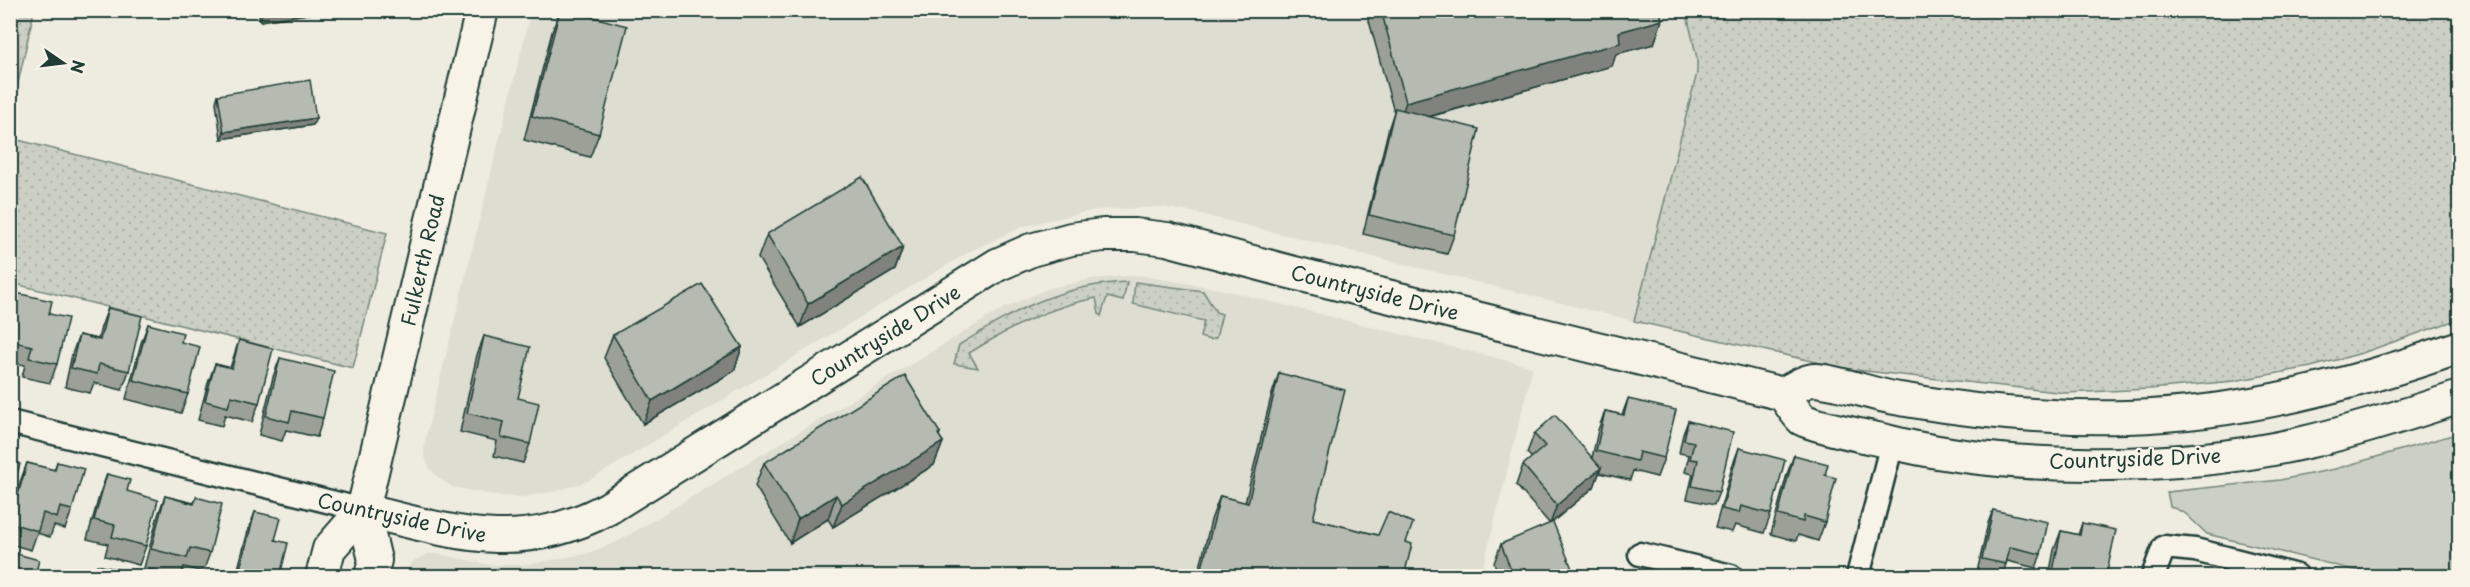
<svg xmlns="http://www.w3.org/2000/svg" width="2470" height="587" font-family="'Playpen Sans',sans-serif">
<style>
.built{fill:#ddddd2}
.grass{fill:url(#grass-dots);stroke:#76867c;stroke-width:1.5}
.park{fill:#cccfc4;stroke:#76867c;stroke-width:1.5}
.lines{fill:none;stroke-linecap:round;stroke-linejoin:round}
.street-casing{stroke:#1f3d34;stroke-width:27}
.secondary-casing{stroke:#1f3d34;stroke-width:36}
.street{stroke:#f7f3e8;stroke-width:22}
.secondary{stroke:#f7f3e8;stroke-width:32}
.wall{fill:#9ca197;stroke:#1f3d34;stroke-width:1.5}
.shaded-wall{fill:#7f837b;stroke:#1f3d34;stroke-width:1.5}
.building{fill:#b5bbb0;stroke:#1f3d34;stroke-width:1.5}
.labels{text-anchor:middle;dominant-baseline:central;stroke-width:4.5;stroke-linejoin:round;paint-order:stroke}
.street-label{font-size:20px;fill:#1f3d34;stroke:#f7f3e8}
</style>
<defs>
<pattern id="grass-dots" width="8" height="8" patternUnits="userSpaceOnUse" patternTransform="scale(1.5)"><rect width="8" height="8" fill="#cccfc4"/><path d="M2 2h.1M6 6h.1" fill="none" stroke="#afb3a9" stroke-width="1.8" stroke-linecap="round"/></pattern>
</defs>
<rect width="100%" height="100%" fill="#eeece1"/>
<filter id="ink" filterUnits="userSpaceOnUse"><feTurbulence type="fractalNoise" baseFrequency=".0167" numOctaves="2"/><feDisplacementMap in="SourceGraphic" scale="12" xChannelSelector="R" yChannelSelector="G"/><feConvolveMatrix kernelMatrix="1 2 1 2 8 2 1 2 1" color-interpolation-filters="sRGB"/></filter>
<g filter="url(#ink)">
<!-- built -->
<g class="built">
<polygon points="531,11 1686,11 1697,58 1697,73 1634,321 1192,212 1160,207 1094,210 1024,226 967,253 588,481 557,491 524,497 499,496 452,487 440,479 430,469 424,455 425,440"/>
<polygon points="1138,275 1220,289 1533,367 1481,576 400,576 415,560 428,554 438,554 490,565 523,565 586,554 619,541 1004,308 1047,289 1091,279"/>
</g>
<!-- grass -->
<g class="grass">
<polygon points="11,10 34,11 11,115 10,11"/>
<polygon points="1686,11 2459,11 2459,319 2362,353 2311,367 2234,381 2150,389 2066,393 1847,369 1634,321 1697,73 1697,58"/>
<polygon points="10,138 387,233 353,368 11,283"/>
<path d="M 1127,282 L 1123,301 L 1107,297 L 1101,316 L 1099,314 L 1096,298 C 1048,307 1010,328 969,353 L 978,368 L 954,364 L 959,345 C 1015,310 1060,285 1127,282 Z"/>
<polygon points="1135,282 1203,291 1216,312 1222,314 1216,338 1210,340 1200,337 1204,321 1133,304"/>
</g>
<!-- park -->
<polygon class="park" points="2459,433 2459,576 2379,576 2207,534 2186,514 2170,506 2167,492 2280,480 2335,469"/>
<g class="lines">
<!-- street casing -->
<g class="street-casing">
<g id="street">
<polyline points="10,422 363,510"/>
<polyline points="1640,554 1731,576"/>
<polyline points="1858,576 1892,443"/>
<polyline points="2153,576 2164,547 2195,550 2297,576"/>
</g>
</g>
<!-- secondary casing -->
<g class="secondary-casing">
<g id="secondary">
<path d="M 1783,394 C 1792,389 1807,379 1816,380 C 1845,383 1872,395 1900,399 C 1975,412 2051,419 2127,417 C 2242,414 2352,385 2460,347"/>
<path d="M 363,510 C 452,532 519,556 607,509 L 997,265 L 1031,250 L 1071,239 L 1103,235 L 1135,235 L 1167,239 L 1290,272 L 1783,394 C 1789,401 1795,413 1802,419 C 1810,425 1868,437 1882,440 C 2003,472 2176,471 2298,444 C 2353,432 2406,415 2460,397"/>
<polyline points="322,576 329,549 363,510"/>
<polyline points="371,576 375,560 363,510 482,10"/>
</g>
</g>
<!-- street -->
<use href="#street" class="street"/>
<!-- secondary -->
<use href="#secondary" class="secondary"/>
</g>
<!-- wall -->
<g class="wall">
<polygon points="258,10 334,10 260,21"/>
<polygon points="560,10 599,134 590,157 524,140 552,32"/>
<polygon points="1366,10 1660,10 1662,20 1654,44 1616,54 1612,66 1429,117 1454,235 1447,254 1363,234 1389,127 1394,112"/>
<polygon points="218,95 313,125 221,139 216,102"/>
<polygon points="767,234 903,247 895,270 800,327 758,258"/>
<polygon points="16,293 49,314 57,364 50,383 22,377 25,365 10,362 10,307"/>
<polygon points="108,308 129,371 122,390 94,383 90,393 65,387 72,354 79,335 98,339 101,327"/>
<polygon points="148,324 181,342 188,394 181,413 126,399 141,343"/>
<polygon points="613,335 742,347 734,371 643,424 604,358"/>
<polygon points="484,336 518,398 530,444 523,463 494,456 497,441 460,432 477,355"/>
<polygon points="239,340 259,403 252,422 225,415 222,426 198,420 208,383 215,364 230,368"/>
<polygon points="280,358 323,418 317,437 286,430 282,441 259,435 273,377"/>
<polygon points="1279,373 1313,519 1406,542 1404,576 1198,576 1211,520 1220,496 1245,503 1271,397"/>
<polygon points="1628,399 1664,458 1657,477 1633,471 1630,480 1599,473 1594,487 1551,523 1575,576 1498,576 1499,575 1494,563 1501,544 1550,524 1516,485 1523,465 1532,458 1527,453 1534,434 1592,458 1598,430 1605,411 1622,415"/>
<polygon points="1688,421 1719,492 1714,505 1687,499 1693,474 1685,472 1689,455 1679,453 1683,434"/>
<polygon points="939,436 943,442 934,465 833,527 828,519 790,543 755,486 764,463"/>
<polygon points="1739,448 1771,514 1764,533 1735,525 1732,532 1715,528 1732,467"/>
<polygon points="1794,455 1825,475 1825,522 1818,541 1798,535 1796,541 1771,534 1787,474"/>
<polygon points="57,462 72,510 65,529 54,526 50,537 37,533 31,550 10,544 10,517 20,482 27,463 54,470"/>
<polygon points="107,474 127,491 146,546 139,565 105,556 108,544 87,539 100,493"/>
<polygon points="165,496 194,503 196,497 210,553 203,572 184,567 181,576 177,576 144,568 158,515"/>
<polygon points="1993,510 2041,554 2036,568 2007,561 2002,576 1997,576 1977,572 1988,523"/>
<polygon points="255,512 275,540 280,576 236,576 248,531"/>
<polygon points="2082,523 2106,576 2049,576 2054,550 2061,531 2078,535"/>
</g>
<!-- shaded-wall -->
<g class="shaded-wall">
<polygon points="263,10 334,10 260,21"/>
<polygon points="1662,20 1654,44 1616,54 1612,66 1398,125 1406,102 1619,32"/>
<polygon points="316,118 313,125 221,139 224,132"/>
<polygon points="903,247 895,270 800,327 808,304"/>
<polygon points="742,347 734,371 643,424 652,401"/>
<polygon points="940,433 935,446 943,442 934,465 833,527 842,504"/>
<polygon points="1601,468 1594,487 1550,524 1557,505"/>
<polygon points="836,495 828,519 790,543 798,519"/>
</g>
<!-- building -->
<g class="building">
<polygon points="560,10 567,10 627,26 599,134 532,116"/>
<polygon points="1381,10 1660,10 1662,20 1619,32 1620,43 1406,102"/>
<polygon points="310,80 316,118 224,132 218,95"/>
<polygon points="1395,108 1479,129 1454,235 1369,215"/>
<polygon points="862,177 903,247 808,304 767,234"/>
<polygon points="702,284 742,347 652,401 613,335"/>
<polygon points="16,293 52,301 49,314 68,318 57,364 29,358 32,346 10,341 10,315"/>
<polygon points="108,308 142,316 129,371 99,364 97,374 71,368 79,335 100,340"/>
<polygon points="148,324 183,333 181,342 200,347 188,394 133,380"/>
<polygon points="484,336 530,347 518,398 539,403 530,444 501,437 504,422 467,413"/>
<polygon points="239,340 273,349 259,403 231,396 228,407 205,401 215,364 232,368"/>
<polygon points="280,358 334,371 323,418 292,411 289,422 266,416"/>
<polygon points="1279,373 1345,390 1313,519 1378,535 1388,512 1413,523 1406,542 1412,544 1404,576 1200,576 1220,496 1248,503"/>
<polygon points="905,376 940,433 938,434 943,442 842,504 836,495 798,519 764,463"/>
<polygon points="1628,399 1676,410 1664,458 1639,452 1637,461 1596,451 1605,411 1624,415"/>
<polygon points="1555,415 1601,468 1557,505 1523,465 1545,446 1534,434"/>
<polygon points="1688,421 1733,432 1719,492 1692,486 1698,460 1690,459 1694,442 1684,440"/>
<polygon points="1739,448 1785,460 1771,514 1741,506 1739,513 1722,509"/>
<polygon points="1794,455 1828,464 1825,475 1836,478 1825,522 1804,516 1803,522 1778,515"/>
<polygon points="10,462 20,464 10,499"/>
<polygon points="57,462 84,469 72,510 60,507 57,518 43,513 38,531 10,523 27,463 55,470"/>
<polygon points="107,474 130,480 127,491 158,500 146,546 112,537 115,525 94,520"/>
<polygon points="165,496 194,504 196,497 222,504 210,553 190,548 187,558 151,549"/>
<polygon points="1993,510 2048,522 2041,554 2010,547 2006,564 1982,559"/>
<polygon points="255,512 281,518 275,540 288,543 280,576 238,576"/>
<polygon points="1553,522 1575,576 1499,576 1499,575 1511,570 1501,544"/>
<polygon points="2082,523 2116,530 2106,576 2052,576 2061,531 2080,535"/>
<polygon points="10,552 39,560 35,576 10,576"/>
<polygon points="97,565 131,572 130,576 94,576"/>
</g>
</g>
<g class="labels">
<!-- street labels -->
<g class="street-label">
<text transform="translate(422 260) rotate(-77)">Fulkerth Road</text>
<text transform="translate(1375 292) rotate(14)">Countryside Drive</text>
<text transform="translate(885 335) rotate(-32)">Countryside Drive</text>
<text transform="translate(2135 458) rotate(-2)">Countryside Drive</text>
<text transform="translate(402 517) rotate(12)">Countryside Drive</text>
</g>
</g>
<!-- margin -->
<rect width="2470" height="587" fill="none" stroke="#f7f3e8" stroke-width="36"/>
<rect x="18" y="18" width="2434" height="551" fill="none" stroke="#1f3d34" stroke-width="2" filter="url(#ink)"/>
<!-- north arrow -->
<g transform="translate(63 63) rotate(104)" stroke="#f7f3e8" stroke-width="4.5" paint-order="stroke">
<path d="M0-4.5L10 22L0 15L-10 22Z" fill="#1f3d34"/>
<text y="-9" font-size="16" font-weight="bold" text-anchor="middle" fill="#1f3d34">N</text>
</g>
</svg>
